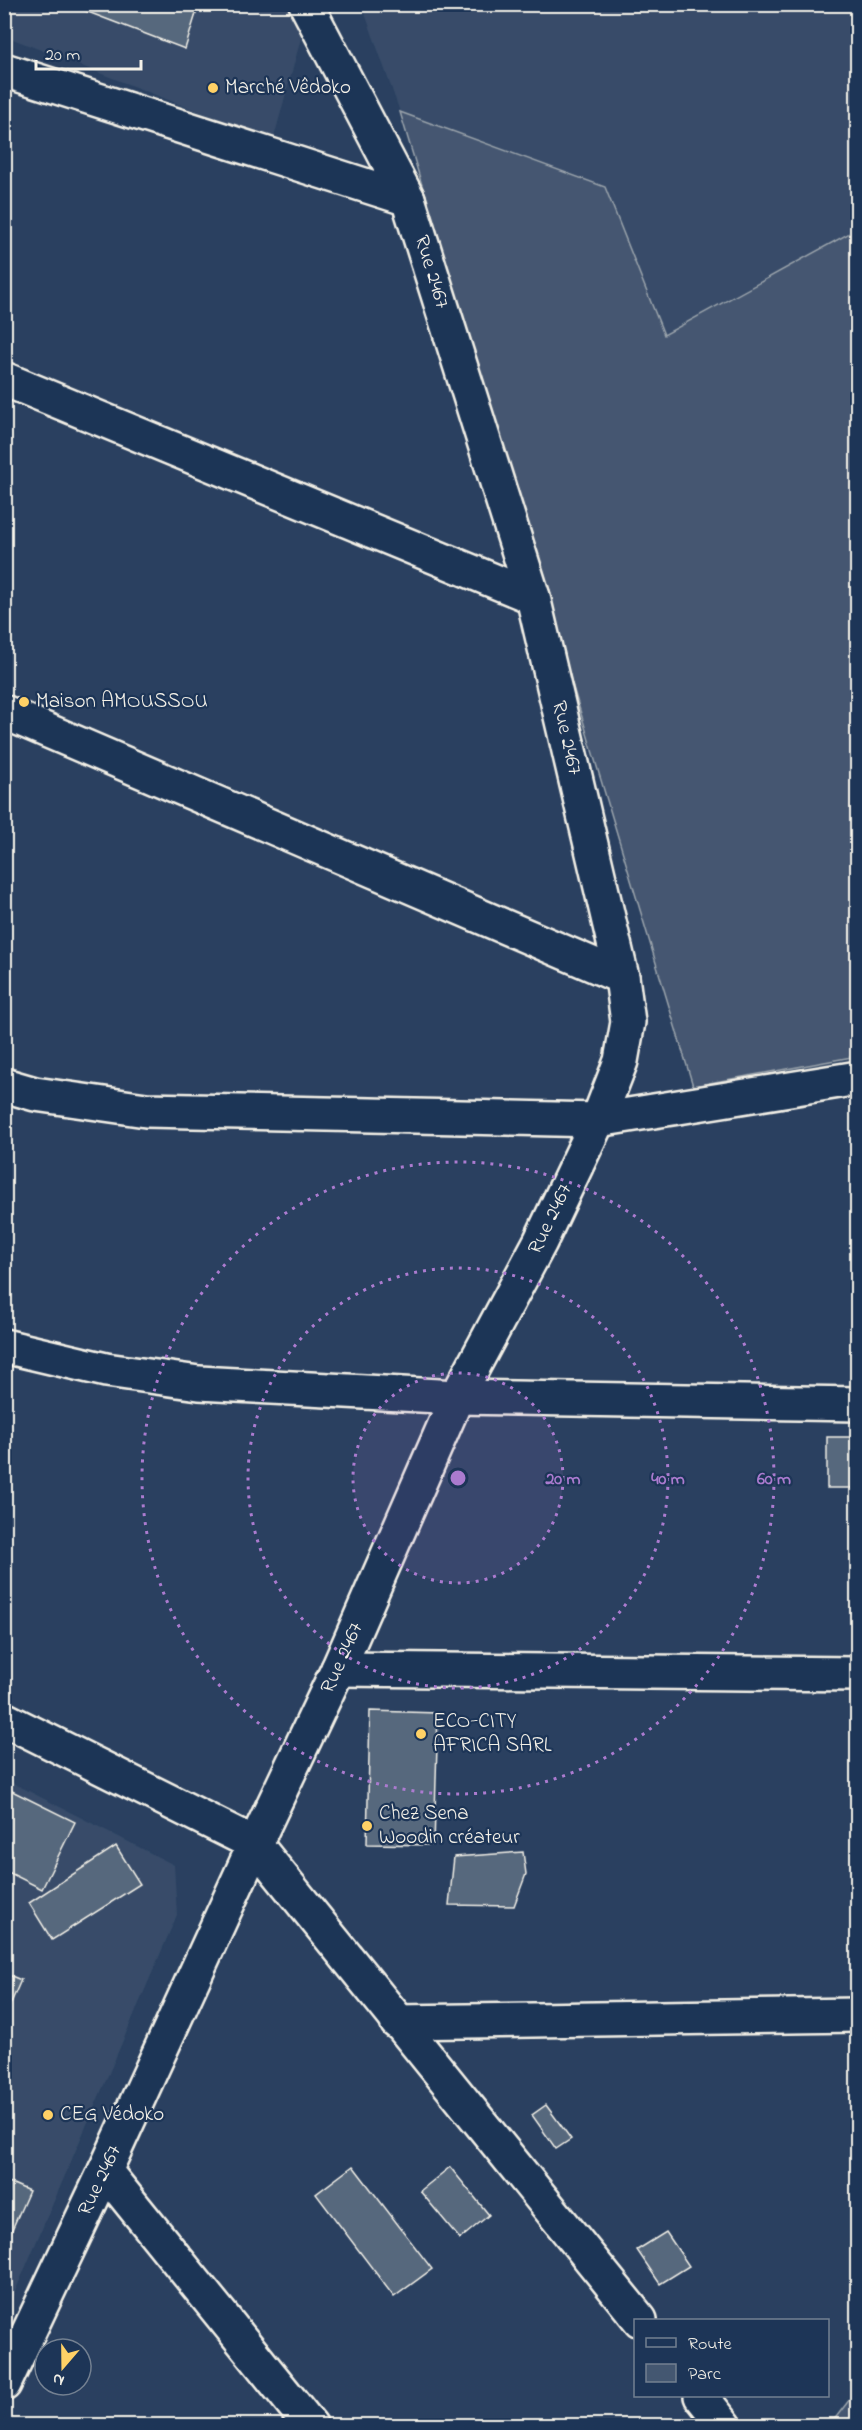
<svg xmlns="http://www.w3.org/2000/svg" width="862" height="2430" font-family="'Indie Flower',sans-serif">
<style>
.built{fill:#374c69}
.green{fill:#445771;stroke:#9ca4ac;stroke-width:1.5}
.building{fill:#56677d;stroke:#f4f1e8;stroke-width:1.5}
.lines{fill:none;stroke-linecap:round;stroke-linejoin:round}
.minor-casing{stroke:#f4f1e8;stroke-width:38}
.tertiary-casing{stroke:#f4f1e8;stroke-width:38}
.minor{stroke:#1d3557;stroke-width:33}
.tertiary{stroke:#1d3557;stroke-width:33}
.ring{fill:none;stroke:#ab7bcf;stroke-width:3;stroke-dasharray:3 6}
.poi-dot{fill:#ffd166;stroke:#1d3557;stroke-width:2}
.labels{text-anchor:middle;dominant-baseline:central;stroke-width:4.5;stroke-linejoin:round;paint-order:stroke}
.poi-label{font-size:21px;fill:#f4f1e8;stroke:#1d3557;text-anchor:start}
.street-label{font-size:21px;fill:#f4f1e8;stroke:#1d3557}
.centre{fill:#ab7bcf;stroke:#1d3557;stroke-width:3}
.ring-label{font-size:18px;text-anchor:middle;font-weight:bold;fill:#ab7bcf;stroke:#1d3557;stroke-width:4.5;stroke-linejoin:round;paint-order:stroke}
</style>
<rect width="100%" height="100%" fill="#2a4060"/>
<filter id="ink" filterUnits="userSpaceOnUse"><feTurbulence type="fractalNoise" baseFrequency=".0167" numOctaves="2"/><feDisplacementMap in="SourceGraphic" scale="12" xChannelSelector="R" yChannelSelector="G"/><feConvolveMatrix kernelMatrix="1 2 1 2 8 2 1 2 1" color-interpolation-filters="sRGB"/></filter>
<g filter="url(#ink)">
<!-- built -->
<g class="built">
<polygon points="4,5 291,5 303,31 273,141 5,36"/>
<polygon points="362,5 857,5 857,229 664,335 605,187 400,112"/>
<polygon points="5,1779 174,1865 177,1915 5,2315"/>
</g>
<!-- green -->
<g class="green">
<polygon points="400,112 605,187 664,335 857,229 857,1056 693,1086"/>
<polygon points="857,2390 857,2425 830,2425"/>
</g>
<!-- building -->
<g class="building">
<polygon points="67,4 199,4 185,49"/>
<rect x="827" y="1437" width="31" height="51"/>
<polygon points="370,1711 438,1713 434,1845 367,1844"/>
<polygon points="4,1787 75,1822 42,1889 4,1870"/>
<polygon points="116,1846 140,1884 52,1940 29,1903"/>
<polygon points="523,1852 526,1874 514,1906 449,1905 454,1857"/>
<polygon points="4,1973 21,1980 4,2019"/>
<polygon points="546,2105 571,2139 556,2149 532,2115"/>
<polygon points="353,2166 432,2269 394,2297 316,2194"/>
<polygon points="450,2167 489,2215 460,2239 420,2191"/>
<polygon points="4,2180 29,2191 10,2234 4,2231"/>
<polygon points="666,2232 689,2266 660,2284 637,2250"/>
</g>
<g class="lines">
<!-- minor casing -->
<g class="minor-casing">
<g id="minor">
<polyline points="4,70 408,199"/>
<polyline points="4,379 533,597"/>
<polyline points="4,712 622,977"/>
<polyline points="4,1085 35,1094 146,1110 598,1120 858,1078"/>
<polyline points="4,1346 106,1370 199,1383 457,1397 858,1404"/>
<polyline points="338,1669 858,1674"/>
<polyline points="4,1719 255,1844 640,2320"/>
<polyline points="397,2022 858,2015"/>
<polyline points="105,2171 311,2426"/>
<polyline points="701,2396 725,2426"/>
</g>
</g>
<!-- tertiary casing -->
<g class="tertiary-casing">
<g id="tertiary">
<path id="s1" d="M 4,2384 L 105,2171 L 255,1844 L 338,1669 L 457,1397 L 540,1242 L 598,1120 L 621,1061 L 628,1022 L 622,977 L 533,597 L 408,199 L 306,4"/>
</g>
</g>
<!-- minor -->
<use href="#minor" class="minor"/>
<!-- tertiary -->
<use href="#tertiary" class="tertiary"/>
</g>
</g>
<!-- distance rings -->
<circle cx="458" cy="1478" r="105" fill="#ab7bcf" fill-opacity=".12"/>
<g class="ring">
<circle cx="458" cy="1478" r="105"/>
<circle cx="458" cy="1478" r="210"/>
<circle cx="458" cy="1478" r="316"/>
</g>
<!-- markers -->
<g class="poi-dot">
<circle cx="213" cy="88" r="6"/>
<circle cx="24" cy="702" r="6"/>
<circle cx="421" cy="1734" r="6"/>
<circle cx="367" cy="1826" r="6"/>
<circle cx="48" cy="2115" r="6"/>
</g>
<g class="labels">
<!-- poi labels -->
<g class="poi-label">
<text x="225" y="88">Marché Vêdoko</text>
<text x="36" y="702">Maison AMOUSSOU</text>
<text x="433" y="1722">ECO-CITY<tspan x="433" dy="24">AFRICA SARL</tspan></text>
<text x="379" y="1814">Chez Sena<tspan x="379" dy="24">Woodin créateur</tspan></text>
<text x="60" y="2115">CEG Védoko</text>
</g>
<!-- street labels -->
<g class="street-label">
<text transform="translate(431 272) rotate(73)">Rue 2467</text>
<text transform="translate(566 738) rotate(77)">Rue 2467</text>
<text stroke="none"><textPath href="#s1" startOffset="1287">Rue 2467</textPath></text>
<text stroke="none"><textPath href="#s1" startOffset="801">Rue 2467</textPath></text>
<text stroke="none"><textPath href="#s1" startOffset="225">Rue 2467</textPath></text>
</g>
</g>
<circle cx="458" cy="1478" r="9" class="centre"/>
<g class="ring-label">
<text x="563" y="1484">20 m</text>
<text x="668" y="1484">40 m</text>
<text x="774" y="1484">60 m</text>
</g>
<!-- margin -->
<rect width="862" height="2430" fill="none" stroke="#1d3557" stroke-width="24"/>
<rect x="12" y="12" width="838" height="2406" fill="none" stroke="#f4f1e8" stroke-width="2" filter="url(#ink)"/>
<!-- legend -->
<rect x="634" y="2319" width="195" height="78" fill="#1d3557" stroke="#738091" stroke-width="1.5"/>
<rect x="646" y="2338" width="30" height="9" fill="#1d3557" stroke="#738091" stroke-width="1.5"/>
<text x="688" y="2349" font-size="18" fill="#f4f1e8">Route</text>
<rect x="646" y="2364" width="30" height="18" fill="#445771" stroke="#738091" stroke-width="1.5"/>
<text x="688" y="2379" font-size="18" fill="#f4f1e8">Parc</text>
<!-- north arrow -->
<g transform="translate(63 2367) rotate(200)"><circle r="28" fill="#1d3557" stroke="#738091" stroke-width="1.5"/>
<path d="M0-4.5L10 22L0 15L-10 22Z" fill="#ffd166"/>
<text y="-9" font-size="16" font-weight="bold" text-anchor="middle" fill="#f4f1e8">N</text>
</g>
<!-- scale -->
<path d="M36 60v9h105v-9" fill="none" stroke="#f4f1e8" stroke-width="3"/>
<text x="45" y="60" font-size="18" fill="#f4f1e8" stroke="#1d3557" stroke-width="4.5" paint-order="stroke">20 m</text>
</svg>
